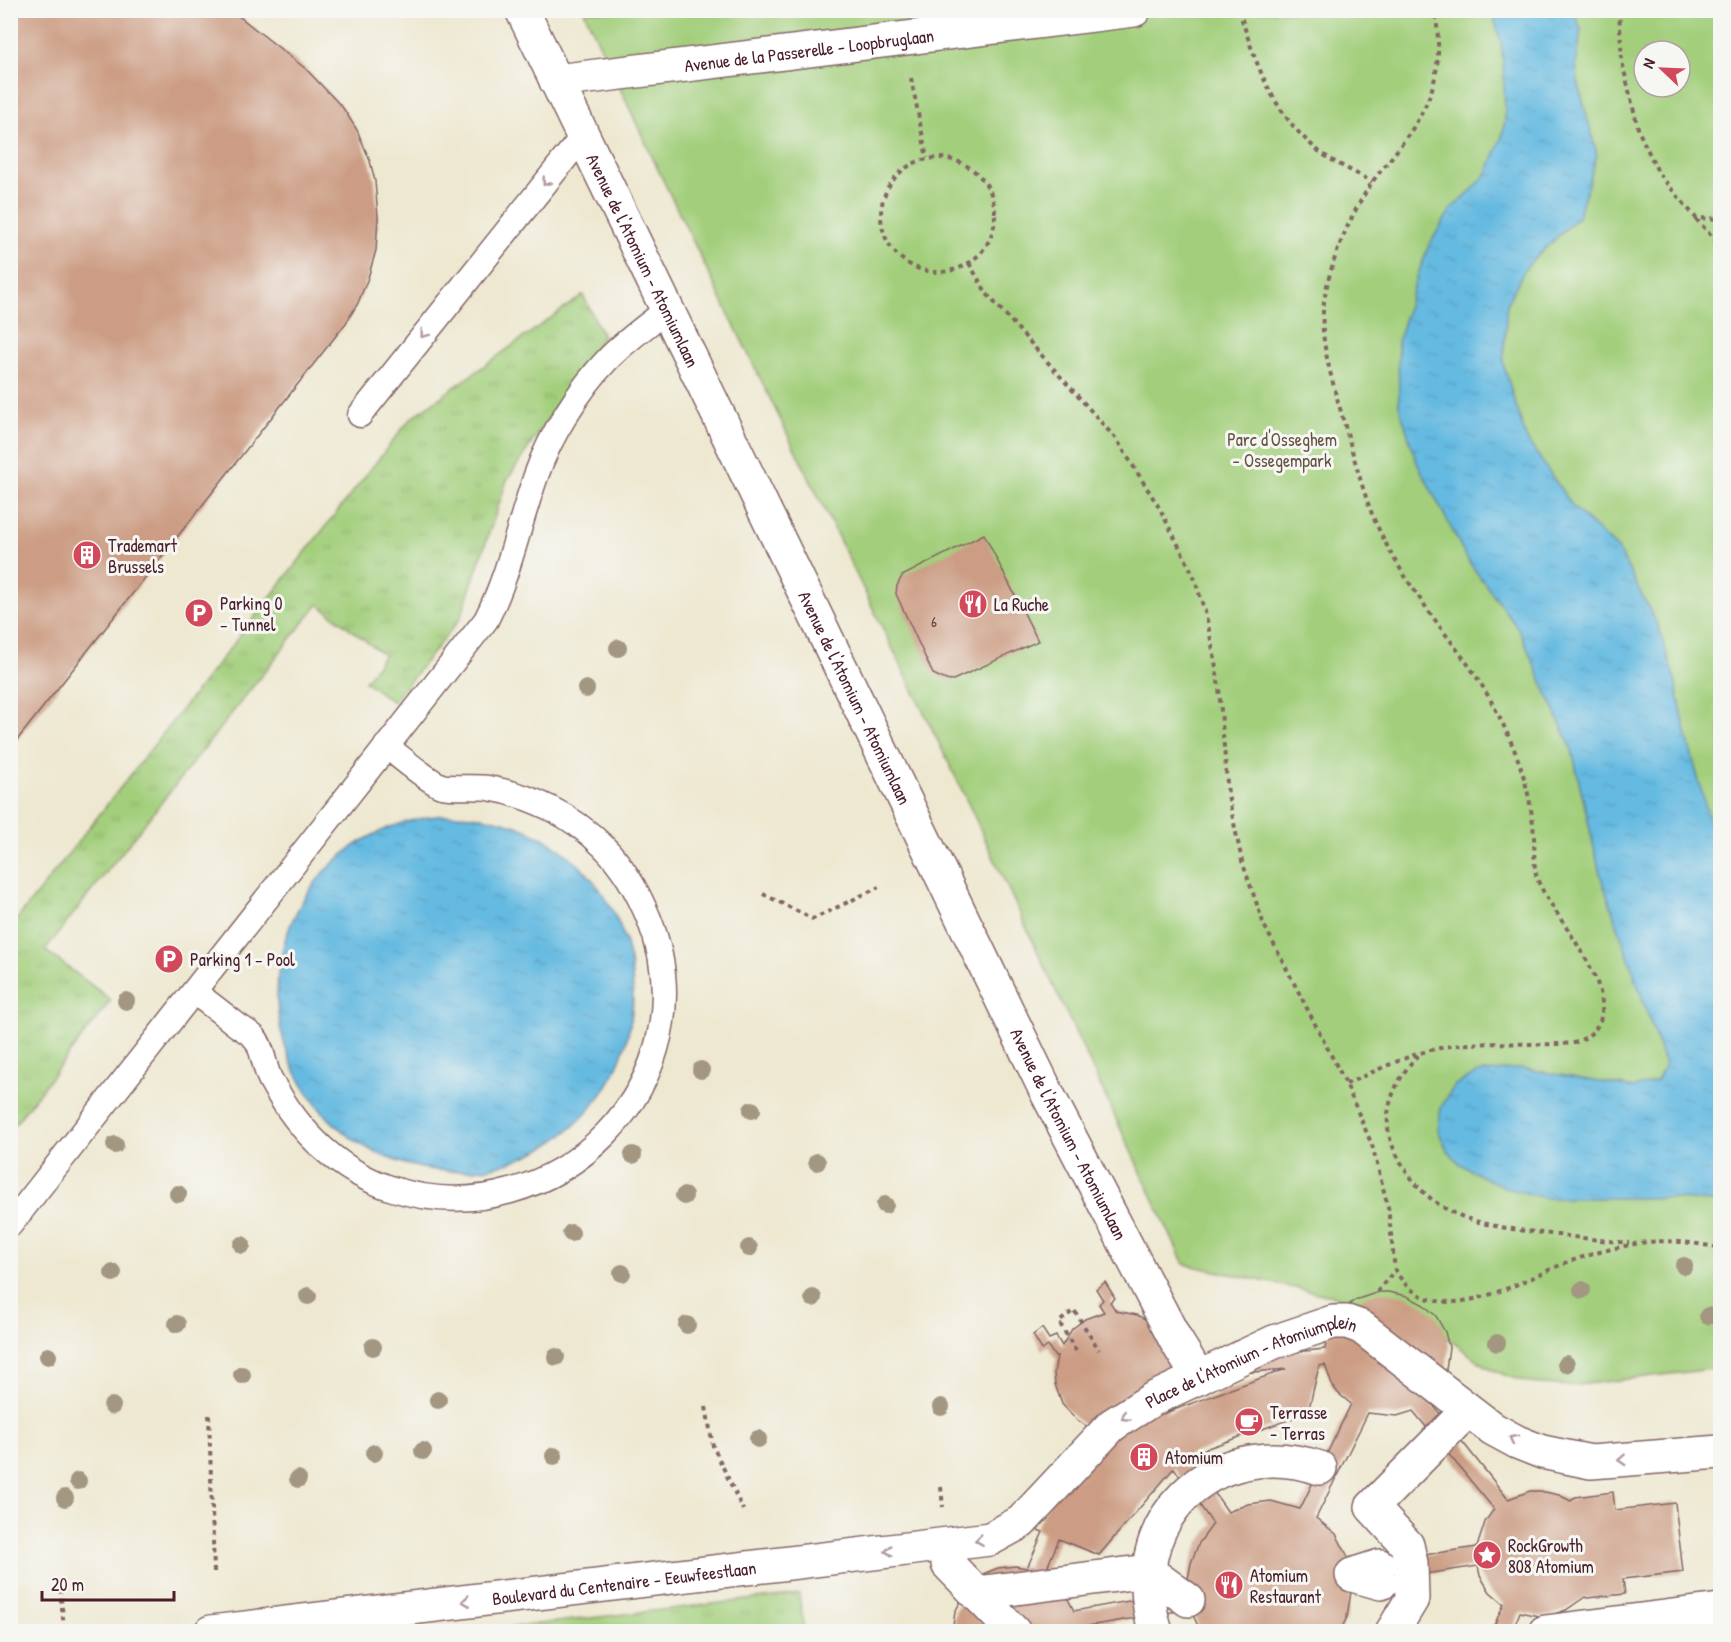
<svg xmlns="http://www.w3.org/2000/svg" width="1731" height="1642" font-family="'Patrick Hand',sans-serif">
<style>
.grass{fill:url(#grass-tufts);stroke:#767754;stroke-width:1.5}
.green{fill:#a3cf7c;stroke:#767754;stroke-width:1.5;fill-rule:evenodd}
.water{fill:url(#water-ripples);stroke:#586c86;stroke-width:1.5}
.building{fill:#cc9d84;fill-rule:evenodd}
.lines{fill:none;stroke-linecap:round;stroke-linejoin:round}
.service-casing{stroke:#836565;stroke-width:27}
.pedestrian-casing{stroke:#836565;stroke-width:36}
.minor-casing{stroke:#836565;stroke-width:36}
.path{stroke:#836565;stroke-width:4;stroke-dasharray:4.5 4.5;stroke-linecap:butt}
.service{stroke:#fff;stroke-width:24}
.pedestrian{stroke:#fff;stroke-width:33}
.minor{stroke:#fff;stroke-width:33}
.tree{fill:#a39782}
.oneway{stroke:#ae9aa0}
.labels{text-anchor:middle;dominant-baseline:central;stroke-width:6;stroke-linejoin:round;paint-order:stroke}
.number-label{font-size:15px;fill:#6a3e41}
.street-label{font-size:18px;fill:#4a1f2b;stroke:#f6f6f2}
.park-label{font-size:18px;fill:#655443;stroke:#f6f6f2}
.poi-label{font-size:18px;fill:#4a1f2b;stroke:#f6f6f2;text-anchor:start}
</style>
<defs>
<pattern id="grass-tufts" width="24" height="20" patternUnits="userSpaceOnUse" patternTransform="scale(1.5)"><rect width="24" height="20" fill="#a3cf7c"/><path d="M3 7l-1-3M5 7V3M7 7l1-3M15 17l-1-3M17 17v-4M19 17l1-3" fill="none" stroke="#8eb16b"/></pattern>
<pattern id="water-ripples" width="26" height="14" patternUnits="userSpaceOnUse" patternTransform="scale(1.5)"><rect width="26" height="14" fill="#65bae1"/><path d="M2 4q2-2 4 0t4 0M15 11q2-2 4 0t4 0" fill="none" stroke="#599fc1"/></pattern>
</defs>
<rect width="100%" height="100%" fill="#f6f6f2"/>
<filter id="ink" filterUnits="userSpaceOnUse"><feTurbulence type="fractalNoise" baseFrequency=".0167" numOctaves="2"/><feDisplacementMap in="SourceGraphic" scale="12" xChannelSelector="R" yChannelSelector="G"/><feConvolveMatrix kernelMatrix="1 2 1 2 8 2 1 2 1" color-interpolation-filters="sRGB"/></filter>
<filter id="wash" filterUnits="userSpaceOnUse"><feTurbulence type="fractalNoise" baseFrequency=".008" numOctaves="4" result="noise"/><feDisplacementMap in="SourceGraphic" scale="24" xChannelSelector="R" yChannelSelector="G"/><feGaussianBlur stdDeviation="1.35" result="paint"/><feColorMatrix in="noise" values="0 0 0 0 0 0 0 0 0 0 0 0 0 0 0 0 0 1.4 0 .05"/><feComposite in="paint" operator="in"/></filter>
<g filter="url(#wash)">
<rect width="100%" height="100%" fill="#eee8d0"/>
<!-- grass -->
<g class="grass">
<polygon points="583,295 603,336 507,480 460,619 393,702 365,681 384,655 318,604 45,950 111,1000 11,1129 11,927 410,419"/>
<polygon points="799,1594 804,1631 477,1631"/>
</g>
<!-- green -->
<path class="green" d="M 584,11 L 1720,11 L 1720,1368 L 1569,1386 L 1529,1383 L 1507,1376 L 1485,1366 L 1415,1314 L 1184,1264 L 960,786 L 662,178 ZM 1644,51 L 1680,51 L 1680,87 L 1644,87 Z"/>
<!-- water -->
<g class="water">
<polygon points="1492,11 1574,11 1581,30 1576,66 1578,82 1597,155 1578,217 1527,266 1507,303 1503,363 1526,438 1573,507 1618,549 1658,626 1675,680 1687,737 1714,837 1720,848 1720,1203 1669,1198 1545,1198 1507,1188 1481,1176 1460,1164 1447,1150 1438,1130 1441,1107 1455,1085 1478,1073 1521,1068 1634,1088 1657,1081 1665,1065 1600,874 1572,750 1519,630 1469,562 1417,463 1399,406 1398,342 1413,288 1429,245 1451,209 1476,186 1487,173 1502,136 1505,121 1504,75 1501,42"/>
<circle cx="455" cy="993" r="178"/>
</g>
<g id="blocks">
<!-- building -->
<g class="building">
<polygon points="10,10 231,10 306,69 343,108 357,130 370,161 375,181 378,217 376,250 368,278 358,303 346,323 10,749"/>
<polygon points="984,534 1038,641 951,681 946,680 933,674 896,594 897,586 902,576"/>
<path d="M 1105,1282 L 1115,1298 L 1110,1302 L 1116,1311 L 1137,1315 L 1154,1324 L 1178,1363 L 1325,1349 L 1327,1337 L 1342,1310 L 1355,1300 L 1379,1292 L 1388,1292 L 1407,1296 L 1424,1305 L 1436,1316 L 1445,1332 L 1449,1347 L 1445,1378 L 1429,1400 L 1508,1499 L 1530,1491 L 1540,1491 L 1559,1495 L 1571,1501 L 1575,1497 L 1613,1492 L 1615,1510 L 1675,1503 L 1683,1572 L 1623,1579 L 1625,1594 L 1587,1598 L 1585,1597 L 1566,1610 L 1549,1616 L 1538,1616 L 1520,1612 L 1512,1632 L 1491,1632 L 1504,1604 L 1490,1592 L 1480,1576 L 1478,1566 L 1352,1585 L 1347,1617 L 1340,1632 L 1201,1632 L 1190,1609 L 1076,1628 L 1076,1632 L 952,1632 L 955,1612 L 970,1584 L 983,1574 L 998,1568 L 1015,1566 L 1027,1568 L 1043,1532 L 1035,1529 L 1089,1428 L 1076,1419 L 1062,1404 L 1055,1384 L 1054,1373 L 1057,1356 L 1055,1357 L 1048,1346 L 1042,1350 L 1033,1335 L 1042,1328 L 1049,1339 L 1056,1336 L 1062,1346 L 1072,1329 L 1085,1319 L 1104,1312 L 1099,1304 L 1103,1300 L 1096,1289 ZM 1325,1365 L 1332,1385 L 1338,1393 L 1351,1404 L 1300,1509 L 1271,1501 L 1248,1504 L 1228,1512 L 1188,1455 L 1308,1413 L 1319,1366 ZM 1286,1369 L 1165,1413 L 1170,1407 L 1242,1373 ZM 1413,1411 L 1494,1509 L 1485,1522 L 1477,1547 L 1350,1566 L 1347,1555 L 1336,1534 L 1316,1518 L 1368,1413 L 1397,1416 ZM 1174,1468 L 1213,1524 L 1199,1543 L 1191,1563 L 1187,1584 L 1135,1600 L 1074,1611 L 1064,1591 L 1044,1575 L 1059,1539 L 1099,1555 Z"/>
</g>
</g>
</g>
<g filter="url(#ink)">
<use href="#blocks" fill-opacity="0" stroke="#836565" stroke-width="1.5"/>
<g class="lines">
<!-- service casing -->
<g class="service-casing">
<g id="service">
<polyline points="360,415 583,136"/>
<path d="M 194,992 C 209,1003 223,1014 237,1025 C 243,1029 250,1033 255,1038 C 263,1048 264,1067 270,1079 C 297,1129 337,1171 393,1189 C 555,1240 714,1080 649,919 C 638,892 624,867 603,846 C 572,815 530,795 488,788 C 477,786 446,789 439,785 C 423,777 402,758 386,746"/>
<path d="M 10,1225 L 486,620 C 510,573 519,522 537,473 C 550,436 580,388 607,360 C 625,341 646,326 667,310"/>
</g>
</g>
<!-- pedestrian casing -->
<g class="pedestrian-casing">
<g id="pedestrian">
<path id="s1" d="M 556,81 L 1134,10"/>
<polyline points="948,1564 1014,1632"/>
<polyline points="1380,1566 1352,1575 1381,1583"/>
<polyline points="977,1593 1148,1571 1188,1600"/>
<path d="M 1156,1632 C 1120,1523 1212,1432 1320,1468"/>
<polyline points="1392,1632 1412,1599 1411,1563 1407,1545 1372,1507 1460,1418"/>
</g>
</g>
<!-- minor casing -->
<g class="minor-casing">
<g id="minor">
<path id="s2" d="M 522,10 L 1047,1093 L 1175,1339 L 1199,1378"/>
<path id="s3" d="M 211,1632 L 990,1539 L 1021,1522 L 1112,1425 L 1153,1399 L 1274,1342 L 1333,1322 L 1347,1322 L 1361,1327 L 1493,1429 L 1517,1442 L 1542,1452 L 1591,1462 L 1720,1452"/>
<polyline points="1545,1632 1720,1610"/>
</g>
</g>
<!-- path -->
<g class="path">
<path d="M 1239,10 C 1256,65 1273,115 1320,152 C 1336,164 1355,172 1372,182"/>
<polyline points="1619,10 1622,62 1639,132 1659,174 1696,218 1720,219"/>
<polyline points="911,78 927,158"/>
<circle cx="938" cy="215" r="57"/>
<polyline points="1696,219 1720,245"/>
<path d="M 969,263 L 987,294 L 1117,440 L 1160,509 L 1193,574 L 1206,615 L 1214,655 L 1219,687 L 1228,795 L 1242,861 L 1264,925 L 1346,1084 L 1372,1145 L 1388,1207 L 1395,1270 C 1434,1337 1518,1281 1568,1262 C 1588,1255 1609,1249 1630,1245 C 1659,1238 1691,1242 1720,1248"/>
<polyline points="763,894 813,919 879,887"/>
<path d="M 1418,1055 C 1395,1080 1378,1115 1394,1149 C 1426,1217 1475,1225 1543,1233 C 1572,1237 1600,1240 1629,1243"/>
<path d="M 1346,1084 C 1378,1070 1410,1053 1445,1047 C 1488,1039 1531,1047 1574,1043 C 1650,1015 1550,917 1537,878 C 1533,865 1535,851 1534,838 C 1533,811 1526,780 1516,754 C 1503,721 1485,687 1464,659 C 1430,613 1397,571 1374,519 C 1362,489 1354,457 1345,426 C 1337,397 1325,360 1323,331 C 1319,284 1347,219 1373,181 C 1381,170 1390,160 1398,149 C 1434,102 1444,69 1435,10"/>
<polyline points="1377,1292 1395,1270"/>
<polyline points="1076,1351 1059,1322 1074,1310 1099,1350"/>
<polyline points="706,1407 713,1446 743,1510"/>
<polyline points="209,1415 214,1572"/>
<polyline points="941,1487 943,1507"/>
<polyline points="60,1589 64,1627"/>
</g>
<!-- service -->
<use href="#service" class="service"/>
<!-- pedestrian -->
<use href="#pedestrian" class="pedestrian"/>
<!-- minor -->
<use href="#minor" class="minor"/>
</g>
<!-- trees -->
<g class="tree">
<circle cx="618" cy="648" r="9"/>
<circle cx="586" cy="689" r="9"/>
<circle cx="126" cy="1001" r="9"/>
<circle cx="701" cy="1070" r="9"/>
<circle cx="752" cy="1110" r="9"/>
<circle cx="115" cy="1145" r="9"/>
<circle cx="633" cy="1155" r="9"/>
<circle cx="817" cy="1162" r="9"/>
<circle cx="178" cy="1194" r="9"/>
<circle cx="684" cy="1196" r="9"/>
<circle cx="885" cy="1205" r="9"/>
<circle cx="571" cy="1233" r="9"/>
<circle cx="242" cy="1245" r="9"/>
<circle cx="749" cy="1248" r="9"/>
<circle cx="1684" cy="1266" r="9"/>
<circle cx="113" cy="1273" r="9"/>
<circle cx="622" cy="1273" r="9"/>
<circle cx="1582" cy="1290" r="9"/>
<circle cx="308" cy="1296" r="9"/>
<circle cx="813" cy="1298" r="9"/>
<circle cx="1708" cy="1316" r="9"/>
<circle cx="177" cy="1324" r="9"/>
<circle cx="687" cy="1325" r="9"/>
<circle cx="1497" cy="1343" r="9"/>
<circle cx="373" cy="1347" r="9"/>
<circle cx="48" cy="1356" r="9"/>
<circle cx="556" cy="1357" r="9"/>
<circle cx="1566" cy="1364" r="9"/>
<circle cx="242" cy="1375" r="9"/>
<circle cx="438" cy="1400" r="9"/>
<circle cx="112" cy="1406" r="9"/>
<circle cx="941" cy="1407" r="9"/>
<circle cx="758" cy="1439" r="9"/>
<circle cx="423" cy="1451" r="9"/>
<circle cx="374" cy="1453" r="9"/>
<circle cx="554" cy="1456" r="9"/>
<circle cx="298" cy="1479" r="9"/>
<circle cx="78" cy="1481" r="9"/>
<circle cx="65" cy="1498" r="9"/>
</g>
<!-- one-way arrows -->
<defs><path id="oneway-chevron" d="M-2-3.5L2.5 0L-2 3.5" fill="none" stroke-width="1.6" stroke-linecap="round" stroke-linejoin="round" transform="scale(1.5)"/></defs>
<g class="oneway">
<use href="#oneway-chevron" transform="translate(546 182) rotate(128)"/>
<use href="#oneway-chevron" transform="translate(424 334) rotate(128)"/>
<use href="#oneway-chevron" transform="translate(1125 1417) rotate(148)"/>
<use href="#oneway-chevron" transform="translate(1513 1439) rotate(-153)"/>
<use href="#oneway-chevron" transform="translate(1622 1460) rotate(177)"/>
<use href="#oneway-chevron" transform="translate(979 1540) rotate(173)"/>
<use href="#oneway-chevron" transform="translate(889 1551) rotate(173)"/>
<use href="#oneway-chevron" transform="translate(466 1601) rotate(173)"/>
</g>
</g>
<!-- icons -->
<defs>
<g id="building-disc" transform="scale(1.5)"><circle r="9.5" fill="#d1495b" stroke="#f6f6f2"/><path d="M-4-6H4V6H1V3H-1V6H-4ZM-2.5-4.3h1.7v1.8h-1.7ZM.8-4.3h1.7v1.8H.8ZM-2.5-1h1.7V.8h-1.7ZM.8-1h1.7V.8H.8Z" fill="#fff"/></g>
<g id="restaurant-disc" transform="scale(1.5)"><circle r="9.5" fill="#d1495b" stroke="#f6f6f2"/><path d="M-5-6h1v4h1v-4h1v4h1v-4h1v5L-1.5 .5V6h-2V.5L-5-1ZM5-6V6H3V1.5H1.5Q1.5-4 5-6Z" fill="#fff"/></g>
<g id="parking-disc" transform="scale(1.5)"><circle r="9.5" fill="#d1495b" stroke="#f6f6f2"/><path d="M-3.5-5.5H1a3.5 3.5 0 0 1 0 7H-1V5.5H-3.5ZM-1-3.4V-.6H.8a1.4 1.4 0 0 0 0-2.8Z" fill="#fff"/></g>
<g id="cafe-disc" transform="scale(1.5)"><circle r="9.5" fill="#d1495b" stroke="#f6f6f2"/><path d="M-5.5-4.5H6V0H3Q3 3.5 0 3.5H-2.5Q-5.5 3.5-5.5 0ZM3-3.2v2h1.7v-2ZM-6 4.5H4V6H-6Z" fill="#fff"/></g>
<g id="sight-disc" transform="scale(1.5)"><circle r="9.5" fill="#d1495b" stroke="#f6f6f2"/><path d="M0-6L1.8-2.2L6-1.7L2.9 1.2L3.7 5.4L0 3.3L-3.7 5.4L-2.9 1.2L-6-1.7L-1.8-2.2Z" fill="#fff"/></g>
</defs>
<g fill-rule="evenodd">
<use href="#building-disc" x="87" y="555"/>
<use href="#restaurant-disc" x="973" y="604"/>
<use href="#parking-disc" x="199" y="613"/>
<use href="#parking-disc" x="169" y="959"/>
<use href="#cafe-disc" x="1249" y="1422"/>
<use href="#building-disc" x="1144" y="1457"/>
<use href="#sight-disc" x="1487" y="1555"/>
<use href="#restaurant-disc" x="1229" y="1585"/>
</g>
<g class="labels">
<!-- number labels -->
<g class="number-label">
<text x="934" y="621">6</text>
</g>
<!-- street labels -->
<g class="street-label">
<text stroke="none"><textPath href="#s1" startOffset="255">Avenue de la Passerelle - Loopbruglaan</textPath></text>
<text stroke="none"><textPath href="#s2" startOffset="278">Avenue de l'Atomium - Atomiumlaan</textPath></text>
<text stroke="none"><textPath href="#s2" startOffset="764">Avenue de l'Atomium - Atomiumlaan</textPath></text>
<text stroke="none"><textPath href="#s2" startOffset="1250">Avenue de l'Atomium - Atomiumlaan</textPath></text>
<text stroke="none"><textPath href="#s3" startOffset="1108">Place de l'Atomium - Atomiumplein</textPath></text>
<text stroke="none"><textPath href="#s3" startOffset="416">Boulevard du Centenaire - Eeuwfeestlaan</textPath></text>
</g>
<!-- park labels -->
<g class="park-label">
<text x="1282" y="439">Parc d'Osseghem<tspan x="1282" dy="21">- Ossegempark</tspan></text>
</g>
<!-- poi labels -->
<g class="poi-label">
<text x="108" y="545">Trademart<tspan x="108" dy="21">Brussels</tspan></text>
<text x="220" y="603">Parking 0<tspan x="220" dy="21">– Tunnel</tspan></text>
<text x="994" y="604">La Ruche</text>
<text x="190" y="959">Parking 1 – Pool</text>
<text x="1270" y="1412">Terrasse<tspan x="1270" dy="21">- Terras</tspan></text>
<text x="1165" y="1457">Atomium</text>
<text x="1508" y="1545">RockGrowth<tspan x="1508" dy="21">808 Atomium</tspan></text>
<text x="1250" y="1575">Atomium<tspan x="1250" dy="21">Restaurant</tspan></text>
</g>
</g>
<!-- margin -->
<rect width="1731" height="1642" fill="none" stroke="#f6f6f2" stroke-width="36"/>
<!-- north arrow -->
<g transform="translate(1662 69) rotate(293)"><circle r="28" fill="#f6f6f2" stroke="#b1a0a2" stroke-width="1.5"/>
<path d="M0-4.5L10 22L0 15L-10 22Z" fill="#d1495b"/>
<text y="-9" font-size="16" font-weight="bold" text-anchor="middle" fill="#4a1f2b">N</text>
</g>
<!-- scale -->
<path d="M42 1591v9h132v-9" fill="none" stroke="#4a1f2b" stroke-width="3"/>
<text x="51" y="1591" font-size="18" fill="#4a1f2b" stroke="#f6f6f2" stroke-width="4.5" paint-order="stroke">20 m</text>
</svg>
